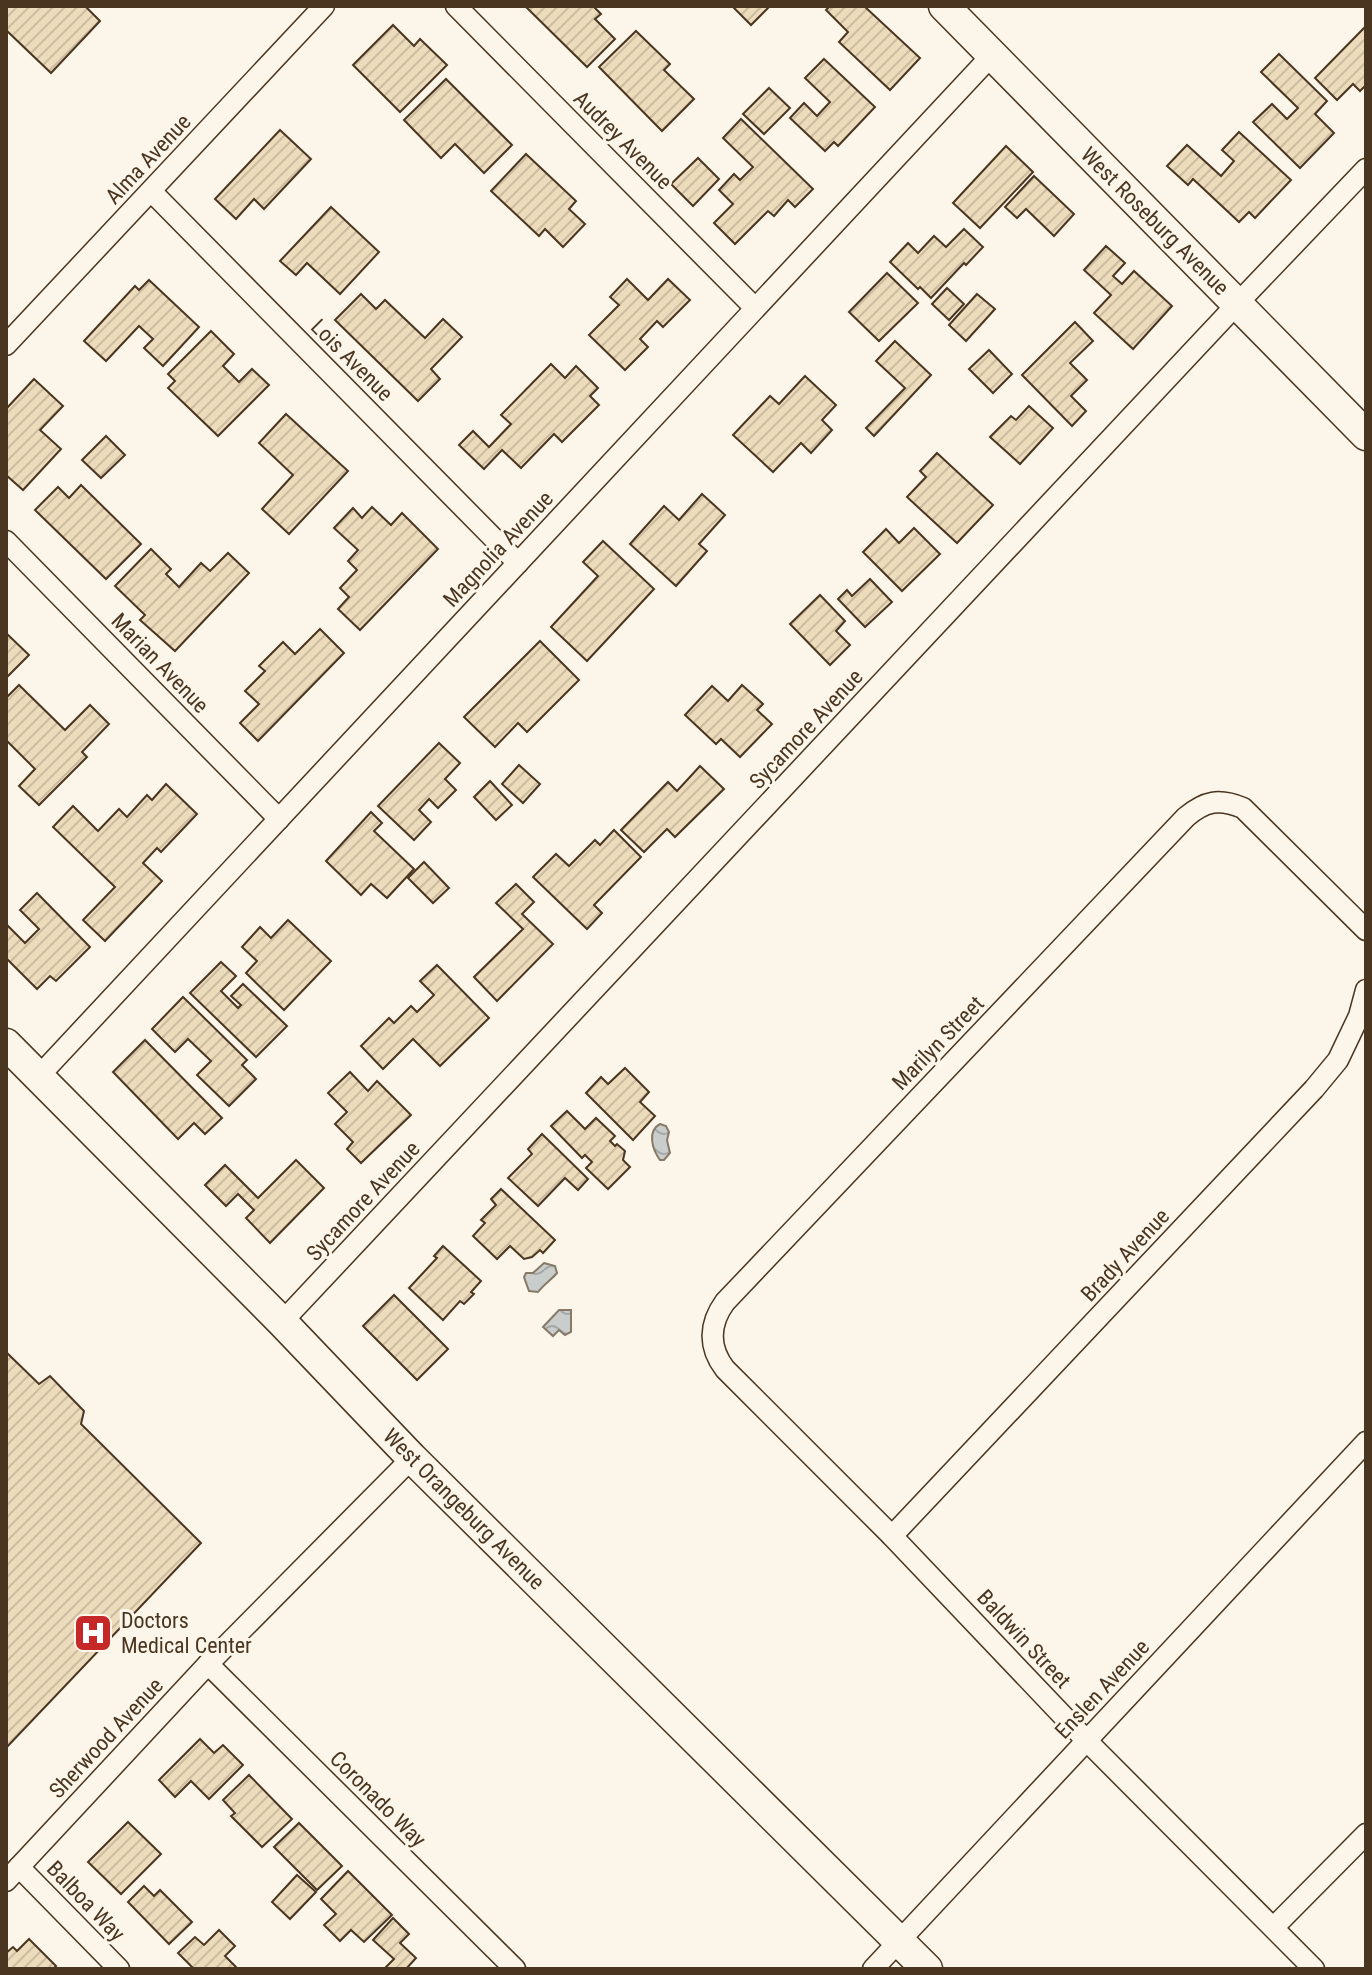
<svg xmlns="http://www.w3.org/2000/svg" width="1372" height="1975" font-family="'Roboto Condensed',sans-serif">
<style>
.water{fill:url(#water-waves);stroke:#887966;stroke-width:2}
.building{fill:url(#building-hatch);stroke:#4a3520;stroke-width:2}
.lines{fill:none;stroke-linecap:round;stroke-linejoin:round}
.street-casing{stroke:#4a3520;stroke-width:23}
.secondary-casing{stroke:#4a3520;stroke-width:33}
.street{stroke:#fbf6e9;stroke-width:20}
.secondary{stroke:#fbf6e9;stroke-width:30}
.labels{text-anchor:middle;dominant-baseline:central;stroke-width:6;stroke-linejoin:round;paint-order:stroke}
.street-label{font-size:22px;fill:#4a3520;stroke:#fbf6e9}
.poi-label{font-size:22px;fill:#4a3520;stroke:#fbf6e9;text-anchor:start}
</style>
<defs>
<pattern id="water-waves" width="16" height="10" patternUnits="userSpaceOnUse" patternTransform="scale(2)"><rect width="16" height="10" fill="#c9cecd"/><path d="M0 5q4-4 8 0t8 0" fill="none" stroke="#a5a8a6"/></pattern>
<pattern id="building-hatch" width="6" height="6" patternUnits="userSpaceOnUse" patternTransform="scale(2)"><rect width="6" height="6" fill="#ecdcbc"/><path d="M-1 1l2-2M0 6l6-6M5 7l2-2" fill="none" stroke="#ccbda1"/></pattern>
</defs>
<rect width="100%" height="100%" fill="#fbf6e9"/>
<!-- water -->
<g class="water">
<path d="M 660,1124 L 666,1126 L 669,1132 L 667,1140 L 670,1153 L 664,1160 L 660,1160 C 652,1149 647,1131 660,1124 Z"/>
<path d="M 544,1263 L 555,1266 L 557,1273 C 551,1280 544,1284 538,1292 L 529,1291 L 524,1277 L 526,1273 L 533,1273 Z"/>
<polygon points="559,1310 571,1310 571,1332 565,1335 559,1330 553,1336 543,1327"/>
</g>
<!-- building -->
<g class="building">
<polygon points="6,6 85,6 100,21 51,73 6,30"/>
<polygon points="525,6 593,6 601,14 595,19 615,39 587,67"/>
<polygon points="732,6 768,6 769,7 751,25"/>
<polygon points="830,6 864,6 920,58 890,90 839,42 848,32 826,10"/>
<polygon points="393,25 414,46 420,39 447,65 400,112 353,65"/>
<polygon points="1365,27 1366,85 1360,91 1353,84 1337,100 1315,78"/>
<polygon points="636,31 670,64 664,70 694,99 662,131 599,67"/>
<polygon points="1279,54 1327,101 1315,114 1334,133 1300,168 1253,122 1272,104 1287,119 1298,108 1261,72"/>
<polygon points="824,59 875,107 838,146 834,142 825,151 790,118 804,103 817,116 830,102 805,78"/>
<polygon points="446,79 512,145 484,173 455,144 441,158 404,120"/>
<polygon points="769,88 790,108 764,134 743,114"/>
<polygon points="741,119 813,189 795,207 788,200 774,216 768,211 735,244 714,223 733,204 719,190 734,174 740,180 753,167 723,138"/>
<polygon points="280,130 311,159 264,209 254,199 236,219 215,199"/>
<polygon points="1239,132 1291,180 1255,218 1249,212 1239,222 1193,179 1188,185 1167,166 1187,145 1221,176 1234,161 1222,150"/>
<polygon points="1006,146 1033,172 980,228 953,203"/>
<polygon points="526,154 576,201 569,209 585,224 563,247 545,229 539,236 491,191"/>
<polygon points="698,158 719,179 693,206 671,184"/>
<polygon points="1034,176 1074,214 1054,236 1026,209 1017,218 1005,207"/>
<polygon points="331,207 379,252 340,294 307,263 296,275 280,261"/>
<polygon points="964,229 983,247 966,265 964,263 931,298 920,287 918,289 890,262 908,243 918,253 934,236 946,247"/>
<polygon points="1106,246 1125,263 1113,276 1122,284 1134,271 1172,306 1133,349 1094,313 1111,295 1084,270"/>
<polygon points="887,273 918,303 879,341 849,312"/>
<polygon points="627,279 648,300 668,279 690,300 663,327 657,321 640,339 648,347 625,370 589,335 619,305 610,297"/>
<polygon points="149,280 199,327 163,366 144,348 153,339 139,326 106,361 84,341 135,286 139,290"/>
<polygon points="947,288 964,304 949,320 932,304"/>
<polygon points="361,294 376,309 385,300 425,338 443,319 462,337 431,369 440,379 418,401 335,320"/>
<polygon points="977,294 995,309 966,341 949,325"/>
<polygon points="1075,322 1093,341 1070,363 1087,380 1071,396 1086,411 1072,426 1022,375"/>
<polygon points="211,331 234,354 223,366 239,382 252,369 269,385 218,436 168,388 175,381 168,374"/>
<polygon points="895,341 931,375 874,436 866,428 905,388 876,361"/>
<polygon points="989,350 1012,374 993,393 969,369"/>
<polygon points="551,364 565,378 576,366 598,388 590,396 599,405 562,442 554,434 521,468 502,450 484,469 459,445 473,431 489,447 511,424 501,415"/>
<polygon points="805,376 836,405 822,420 832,430 811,453 801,443 773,472 733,435 770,396 779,404"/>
<polygon points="34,379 63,406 40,430 61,449 23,490 6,475 6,409"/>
<polygon points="1029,406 1053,428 1020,464 990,437 1011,416 1016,420"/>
<polygon points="286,414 348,471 289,534 262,509 293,475 259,443"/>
<polygon points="106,436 125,455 101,478 82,460"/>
<polygon points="937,453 993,505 957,543 907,497 926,477 920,471"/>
<polygon points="81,485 141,544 106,579 35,510 58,487 69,498"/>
<polygon points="702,494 725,515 699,544 707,551 676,586 630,544 664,506 679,520"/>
<polygon points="372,507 391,525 402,513 438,549 360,630 338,609 349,597 340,588 357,570 348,561 358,550 334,528 353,508 362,518"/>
<polygon points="914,528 940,554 902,591 863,552 886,529 899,543"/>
<polygon points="603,541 654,589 587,661 551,627 598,576 583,562"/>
<polygon points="151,549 171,569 166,574 179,587 201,563 210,571 228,553 249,573 175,651 140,620 145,615 115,586"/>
<polygon points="870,579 892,602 865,627 838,599 847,590 852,596"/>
<polygon points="820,595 845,621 836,631 850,645 830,665 790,624"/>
<polygon points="320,629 344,653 258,741 240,723 259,704 245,691 265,671 259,666 283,642 295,654"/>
<polygon points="6,633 29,655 6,678"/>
<polygon points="540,641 579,680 527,732 518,723 495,747 464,717"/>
<polygon points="19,685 65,730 90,705 109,724 82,752 87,757 39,805 19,786 35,769 6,740 6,698"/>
<polygon points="742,685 763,704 757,710 772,724 740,757 721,739 716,744 685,715 712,686 728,701"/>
<polygon points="439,743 460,763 445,779 456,790 438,808 429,799 419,810 431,822 414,840 378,806"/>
<polygon points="519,765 540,784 523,803 502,784"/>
<polygon points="700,766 724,789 675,837 667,829 644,852 621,830 668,782 677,791"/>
<polygon points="490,781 512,805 496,820 474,797"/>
<polygon points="166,784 197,814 161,852 157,848 143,863 162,881 105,941 83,920 115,887 53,827 73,806 98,831 119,809 127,817 147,795 152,800"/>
<polygon points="371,812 382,823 374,831 414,869 387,898 371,884 361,895 326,861"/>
<polygon points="614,830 641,857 594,905 602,913 587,929 533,877 556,854 569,866 595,840 600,845"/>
<polygon points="424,862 449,888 433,903 408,878"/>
<polygon points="516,884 534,902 522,914 553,944 497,1001 474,977 523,929 496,903"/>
<polygon points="37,893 90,947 56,981 50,976 37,989 6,958 6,924 25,943 39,929 20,910"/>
<polygon points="288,920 331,961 284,1010 246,973 257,961 242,947 260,927 271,938"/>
<polygon points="221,962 236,976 221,991 238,1008 241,1005 231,996 243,984 287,1026 256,1057 190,993"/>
<polygon points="437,965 489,1018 440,1066 413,1039 383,1069 361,1046 389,1018 394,1023 411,1006 417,1012 434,995 420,981"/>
<polygon points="183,997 247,1060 242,1065 256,1079 229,1106 197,1075 211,1061 188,1039 175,1052 152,1029"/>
<polygon points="145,1040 222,1118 205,1134 194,1123 178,1139 113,1072"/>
<polygon points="625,1068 649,1092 640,1102 655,1116 633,1140 586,1093 601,1077 608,1084"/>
<polygon points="350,1072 368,1091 377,1081 411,1115 361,1163 347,1149 353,1142 335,1124 347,1112 328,1093"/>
<polygon points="567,1111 585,1129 596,1118 615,1136 610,1141 615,1146 617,1144 625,1151 623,1160 630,1167 608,1189 586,1168 592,1162 585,1155 582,1158 551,1126"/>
<polygon points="542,1134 588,1179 578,1190 565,1178 538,1206 508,1178 532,1154 528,1149"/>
<polygon points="296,1160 324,1188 270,1243 246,1218 254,1210 238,1194 226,1206 205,1185 225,1165 258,1198"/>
<polygon points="501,1189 555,1240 543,1253 540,1250 532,1257 524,1259 510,1246 497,1259 473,1236 485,1223 481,1220 496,1205 491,1199"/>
<polygon points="443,1246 481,1281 471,1292 474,1294 464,1304 460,1301 443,1320 409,1288 437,1258 434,1256"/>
<polygon points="394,1295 448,1349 417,1380 363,1326"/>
<polygon points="6,1352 39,1384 50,1376 84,1411 81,1424 201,1543 6,1748"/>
<polygon points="200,1739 214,1753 223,1745 243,1765 209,1799 191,1781 175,1797 159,1780"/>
<polygon points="249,1775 292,1819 262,1847 231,1816 235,1813 223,1800"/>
<polygon points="128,1822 161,1854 121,1894 88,1862"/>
<polygon points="299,1823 342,1866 317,1890 274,1847"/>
<polygon points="348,1871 392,1915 364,1942 351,1930 340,1941 324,1925 336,1914 321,1899"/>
<polygon points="297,1875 316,1892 290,1919 272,1902"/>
<polygon points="144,1886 154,1896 160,1890 192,1922 169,1944 128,1902"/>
<polygon points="393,1918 409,1934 400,1943 416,1958 406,1969 384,1969 394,1959 373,1940"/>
<polygon points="219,1930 235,1946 225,1956 238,1969 194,1969 178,1953 195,1937 204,1945"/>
<polygon points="29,1939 56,1966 53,1969 6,1969 6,1953 13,1947 17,1951"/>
</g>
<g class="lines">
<!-- street casing -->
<g class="street-casing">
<g id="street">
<polyline points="456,6 755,308"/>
<polyline points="151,191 518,563"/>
<polyline points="6,345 324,6"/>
<polyline points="6,541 279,819"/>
<polyline points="39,1076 992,55"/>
<polyline points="282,1322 1237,304 1366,169"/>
<polyline points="892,1536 1314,1089 1338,1060 1359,1016 1366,990"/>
<polyline points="208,1664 515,1969"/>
<polyline points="19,1867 119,1969"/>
<polyline points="6,1881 208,1664 412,1458"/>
<polyline points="1274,1927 1366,1834"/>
<polyline points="873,1969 1366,1442"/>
<path d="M 1314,1969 L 1086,1740 L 892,1536 L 725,1369 C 708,1347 709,1324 725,1302 L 1186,817 C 1205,801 1219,798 1243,808 L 1366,930"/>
</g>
</g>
<!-- secondary casing -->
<g class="secondary-casing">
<g id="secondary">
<polyline points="944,6 1366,435"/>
<polyline points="6,1044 282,1322 412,1458 927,1969"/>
</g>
</g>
<!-- street -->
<use href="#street" class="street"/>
<!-- secondary -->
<use href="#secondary" class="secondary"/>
</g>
<!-- icons -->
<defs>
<g id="hospital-square" transform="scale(2)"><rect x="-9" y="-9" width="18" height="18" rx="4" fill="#c62828" stroke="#fbf6e9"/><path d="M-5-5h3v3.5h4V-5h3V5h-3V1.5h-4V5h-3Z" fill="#fff"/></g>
</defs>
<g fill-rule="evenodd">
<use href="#hospital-square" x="93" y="1633"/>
</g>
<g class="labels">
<!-- street labels -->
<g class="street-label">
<text transform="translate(623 140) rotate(45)">Audrey Avenue</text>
<text transform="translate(148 159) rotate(-47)">Alma Avenue</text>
<text transform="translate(1155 221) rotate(45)">West Roseburg Avenue</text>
<text transform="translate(352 360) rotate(45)">Lois Avenue</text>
<text transform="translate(498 549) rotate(-47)">Magnolia Avenue</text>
<text transform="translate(160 663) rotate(46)">Marian Avenue</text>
<text transform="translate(806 729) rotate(-47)">Sycamore Avenue</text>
<text transform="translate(938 1043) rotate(-46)">Marilyn Street</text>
<text transform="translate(363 1201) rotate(-47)">Sycamore Avenue</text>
<text transform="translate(1125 1255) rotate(-47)">Brady Avenue</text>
<text transform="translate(464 1509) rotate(45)">West Orangeburg Avenue</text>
<text transform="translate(1024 1639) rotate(47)">Baldwin Street</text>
<text transform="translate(1102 1689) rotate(-47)">Enslen Avenue</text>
<text transform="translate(106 1738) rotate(-47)">Sherwood Avenue</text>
<text transform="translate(378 1799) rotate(45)">Coronado Way</text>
<text transform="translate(86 1901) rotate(46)">Balboa Way</text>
</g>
<!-- poi labels -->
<g class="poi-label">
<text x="121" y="1620">Doctors<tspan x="121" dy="25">Medical Center</tspan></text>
</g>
</g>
<!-- border -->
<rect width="1372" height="1975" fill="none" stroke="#4a3520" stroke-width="16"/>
</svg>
